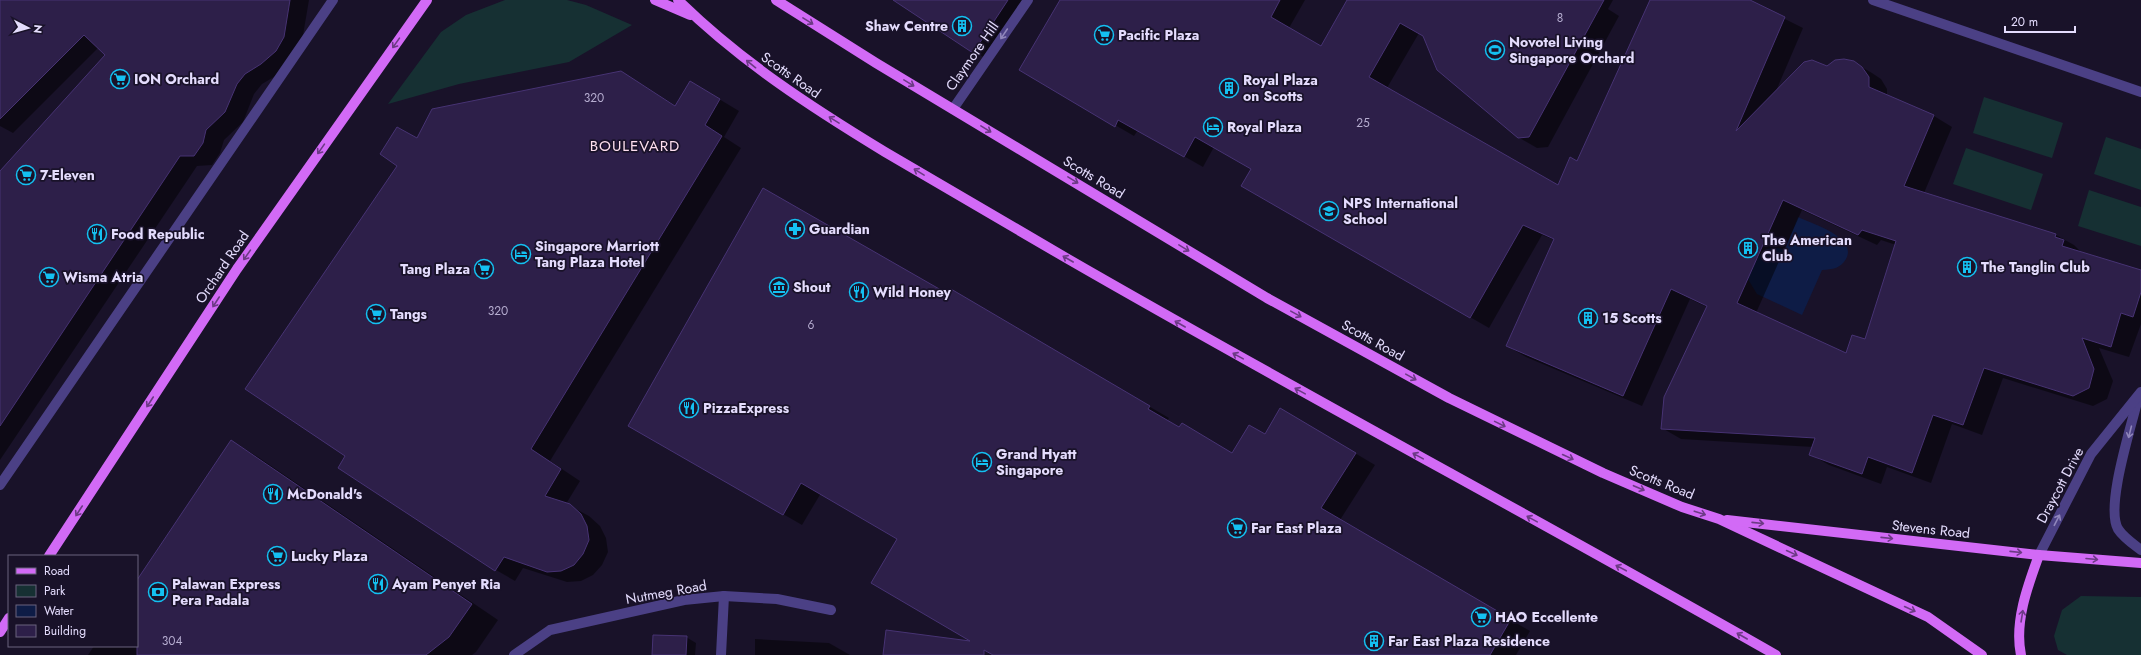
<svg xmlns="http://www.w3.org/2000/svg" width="2141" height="655" font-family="Jost,sans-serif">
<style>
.green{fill:#163033}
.water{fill:#0e1c46}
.shadow{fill:#0007;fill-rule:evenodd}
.building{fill:#2d1f49;stroke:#473373;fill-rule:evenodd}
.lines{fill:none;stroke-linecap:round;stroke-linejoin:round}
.minor{stroke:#4b4085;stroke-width:10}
.major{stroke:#d26af6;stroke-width:10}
.oneway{stroke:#6c3a85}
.oneway2{stroke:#9086bb}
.labels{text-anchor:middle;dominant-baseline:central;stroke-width:3.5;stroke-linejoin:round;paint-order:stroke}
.number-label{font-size:12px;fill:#b6add0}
.poi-label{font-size:14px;font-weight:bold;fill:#e4dcfd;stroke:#191229;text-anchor:start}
.street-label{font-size:14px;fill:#e4dcfd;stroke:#191229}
.neighbourhood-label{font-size:15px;letter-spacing:1px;fill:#fddeee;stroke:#191229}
</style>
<rect width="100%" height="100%" fill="#191229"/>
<!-- green -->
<g class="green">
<polygon points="505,0 567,0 586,5 632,25 569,62 459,84 388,104 441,32 466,15"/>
<polygon points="1984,97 2063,123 2052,158 1973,133"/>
<polygon points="2106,137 2141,149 2141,190 2094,174"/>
<polygon points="1966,148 2043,174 2031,210 1953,184"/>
<polygon points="2089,190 2141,207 2141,246 2078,226"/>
<polygon points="2081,596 2141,597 2141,655 2067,655 2058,650 2054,636 2062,610"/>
</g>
<!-- water -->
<path class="water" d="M 1798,217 C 1812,224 1858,237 1846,259 C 1840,269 1833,269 1822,270 L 1802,315 L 1757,294 L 1748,279 C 1756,261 1761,241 1785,250 Z"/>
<!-- shadow -->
<g class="shadow">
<polygon points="0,0 309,0 301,47 279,74 262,84 254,94 243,122 224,140 220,153 212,165 197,166 0,460 0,172 107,55 99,47 13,133 0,126"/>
<polygon points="895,0 1032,0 991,62"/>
<path d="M 1061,0 L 1305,0 L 1289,28 L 1321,47 L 1348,0 L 1613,0 L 1608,9 L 1619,16 L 1548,147 L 1537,148 L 1518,137 L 1434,42 L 1419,33 L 1387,88 L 1558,187 L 1578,162 L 1651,0 L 1747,0 L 1803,28 L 1776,91 L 1827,67 L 1853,62 L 1872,73 L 1881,79 L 1887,89 L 1887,96 L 1934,116 L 1952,127 L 1924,193 L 2056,235 L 2074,245 L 2082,253 L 2141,271 L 2141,324 L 2129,357 L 2099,348 L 2113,381 L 2107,399 L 2093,406 L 2003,378 L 1982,435 L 1952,424 L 1931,483 L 1887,467 L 1881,484 L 1829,465 L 1810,454 L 1813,447 L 1681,439 L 1662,428 L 1707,307 L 1690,299 L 1642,406 L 1526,357 L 1507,346 L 1555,240 L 1542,235 L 1489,328 L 1243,186 L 1252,169 L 1214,147 L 1203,167 L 1138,130 L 1134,136 L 1020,70 ZM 1802,210 L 1877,245 L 1881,240 L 1896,245 L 1866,340 L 1846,355 L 1756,313 Z"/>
<polygon points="640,83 676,106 709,93 739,111 724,137 741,148 550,461 580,481 566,504 589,516 600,526 606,538 608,552 602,565 593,575 581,581 567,582 523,568 515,581 496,570 346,456 417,139"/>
<polygon points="951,290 1169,418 1167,421 1232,454 1265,436 1281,409 1375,465 1340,520 1530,631 1516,655 995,655 898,538 821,493 802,525 629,425 948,296"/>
<polygon points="231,441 258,457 498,620 476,652 472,655 88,655 94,646 137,646 137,582"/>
<polygon points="686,637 696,643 695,655 653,655"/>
<polygon points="755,639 829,643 850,655 755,655"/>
</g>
<!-- building -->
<g class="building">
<polygon points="0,0 290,0 284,37 276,51 261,64 245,74 237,84 225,112 206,130 203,143 194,156 180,156 0,426 0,171 105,55 84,35 0,119"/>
<polygon points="893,0 1008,0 973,53"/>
<path d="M 1060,0 L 1280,0 L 1271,17 L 1321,46 L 1347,0 L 1604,0 L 1529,137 L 1518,138 L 1437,70 L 1423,36 L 1400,23 L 1369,77 L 1558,185 L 1570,157 L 1577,161 L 1650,0 L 1750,0 L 1785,17 L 1736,131 L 1804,62 L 1812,60 L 1827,66 L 1835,60 L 1844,59 L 1854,61 L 1862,67 L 1869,77 L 1869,87 L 1934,115 L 1904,186 L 2056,234 L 2055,237 L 2064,240 L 2062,246 L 2141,270 L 2141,292 L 2133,317 L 2121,313 L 2111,347 L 2082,338 L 2094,369 L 2089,388 L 2073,396 L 1984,368 L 1963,425 L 1933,415 L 1912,473 L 1868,457 L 1862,474 L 1809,455 L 1815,438 L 1661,429 L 1664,397 L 1707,306 L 1671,289 L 1623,396 L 1506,346 L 1554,239 L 1523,225 L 1470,318 L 1241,186 L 1251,169 L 1195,137 L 1184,157 L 1118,120 L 1115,127 L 1019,70 ZM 1783,200 L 1858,235 L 1862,230 L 1896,241 L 1865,339 L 1852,335 L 1846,353 L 1737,303 Z"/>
<polygon points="621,71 675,106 690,81 720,99 705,125 722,136 531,449 561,469 545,496 570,504 581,514 587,526 589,540 583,554 574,565 561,571 547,572 504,557 495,571 338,468 345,456 245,389 397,166 380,154 397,127 417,138 432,109"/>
<polygon points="763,188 948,294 951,289 1150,406 1148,409 1179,427 1182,423 1232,453 1249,425 1265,434 1280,408 1356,453 1321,508 1511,619 1490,655 993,655 984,650 984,655 883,655 886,630 970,641 871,583 897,539 801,483 783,515 628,426"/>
<polygon points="231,440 472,604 449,637 426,655 137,655 137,580"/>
<polygon points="653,635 687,636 686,655 652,655"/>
</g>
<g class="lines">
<!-- minor -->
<g class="minor">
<polyline points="1873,0 2141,92"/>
<polyline points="953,109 1028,0"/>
<path d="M 2138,398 C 2132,425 2105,506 2118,529 C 2123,537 2133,544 2141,550"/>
<polyline points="0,485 333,0"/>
<polyline points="2039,555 2091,454 2141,392"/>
<polyline points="514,655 550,630 684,600 724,596 777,599 831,610"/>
<polyline points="721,655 724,596"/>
</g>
<!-- major -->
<g class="major">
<polyline points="655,0 690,15"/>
<path d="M 678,0 C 740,61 811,107 885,152 C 946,188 1007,224 1068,259 C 1302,394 1541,521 1776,655"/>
<polyline points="776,0 876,63 1267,298 1449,398 1603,473 1682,507 1719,519 1928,617 1982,655"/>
<polyline points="1727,520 2039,555 2141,563"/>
<polyline points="49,556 237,269 427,0"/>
<polyline points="0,632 9,618"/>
<path d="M 2021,655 C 2014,622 2028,585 2039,555"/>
</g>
</g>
<!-- one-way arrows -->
<defs><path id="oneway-shaft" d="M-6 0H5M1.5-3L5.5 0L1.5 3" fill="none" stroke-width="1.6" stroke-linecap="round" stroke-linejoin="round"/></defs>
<g class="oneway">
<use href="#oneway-shaft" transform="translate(808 21) rotate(32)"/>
<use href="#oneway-shaft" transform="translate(396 43) rotate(125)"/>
<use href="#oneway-shaft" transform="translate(751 64) rotate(-141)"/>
<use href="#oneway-shaft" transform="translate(909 83) rotate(31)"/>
<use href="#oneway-shaft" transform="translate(834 120) rotate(-148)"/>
<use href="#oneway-shaft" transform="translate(986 129) rotate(31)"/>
<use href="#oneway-shaft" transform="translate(321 149) rotate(125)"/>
<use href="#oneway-shaft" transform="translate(919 172) rotate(-149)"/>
<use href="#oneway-shaft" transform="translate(1073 180) rotate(31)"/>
<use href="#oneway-shaft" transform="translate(1184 248) rotate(31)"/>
<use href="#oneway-shaft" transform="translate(247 255) rotate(125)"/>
<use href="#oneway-shaft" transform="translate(1068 259) rotate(-150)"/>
<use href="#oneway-shaft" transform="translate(216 302) rotate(123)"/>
<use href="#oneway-shaft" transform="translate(1296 314) rotate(29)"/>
<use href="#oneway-shaft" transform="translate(1180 324) rotate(-150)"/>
<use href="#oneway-shaft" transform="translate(1238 356) rotate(-151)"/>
<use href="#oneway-shaft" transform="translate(1411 377) rotate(29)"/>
<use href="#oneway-shaft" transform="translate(1300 391) rotate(-151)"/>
<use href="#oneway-shaft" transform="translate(150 402) rotate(123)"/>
<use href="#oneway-shaft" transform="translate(1500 424) rotate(26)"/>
<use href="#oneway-shaft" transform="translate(1418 456) rotate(-151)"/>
<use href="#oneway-shaft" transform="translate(1568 457) rotate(25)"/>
<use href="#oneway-shaft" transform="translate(1639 488) rotate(23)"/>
<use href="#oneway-shaft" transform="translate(79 511) rotate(123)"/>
<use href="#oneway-shaft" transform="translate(1700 513) rotate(18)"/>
<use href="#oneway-shaft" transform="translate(1532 519) rotate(-151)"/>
<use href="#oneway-shaft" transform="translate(1758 523) rotate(6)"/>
<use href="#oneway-shaft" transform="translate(1887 538) rotate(6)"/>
<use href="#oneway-shaft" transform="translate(2016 552) rotate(6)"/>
<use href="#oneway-shaft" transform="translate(1792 553) rotate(25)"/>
<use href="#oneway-shaft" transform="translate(2092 559) rotate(5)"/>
<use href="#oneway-shaft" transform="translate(1621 568) rotate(-152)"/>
<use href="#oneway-shaft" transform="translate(1910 609) rotate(25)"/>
<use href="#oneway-shaft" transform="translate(2022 616) rotate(-81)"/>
<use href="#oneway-shaft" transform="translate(1742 636) rotate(-150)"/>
</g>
<g class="oneway2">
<use href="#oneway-shaft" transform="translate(1004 34) rotate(124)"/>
<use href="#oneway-shaft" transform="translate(2130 432) rotate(104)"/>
<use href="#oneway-shaft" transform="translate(2057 520) rotate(-63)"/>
</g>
<!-- icons -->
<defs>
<g id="building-ring" transform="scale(1)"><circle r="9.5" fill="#191229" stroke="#14c0f1" stroke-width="1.5"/><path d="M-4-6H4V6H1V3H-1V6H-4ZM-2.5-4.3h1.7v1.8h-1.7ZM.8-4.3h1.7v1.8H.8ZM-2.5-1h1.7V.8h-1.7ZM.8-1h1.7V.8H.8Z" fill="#14c0f1"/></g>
<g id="supermarket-ring" transform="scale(1)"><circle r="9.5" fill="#191229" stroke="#14c0f1" stroke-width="1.5"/><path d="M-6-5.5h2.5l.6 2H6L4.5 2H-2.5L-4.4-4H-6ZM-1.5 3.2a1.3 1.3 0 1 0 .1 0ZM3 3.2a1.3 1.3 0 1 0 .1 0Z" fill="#14c0f1"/></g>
<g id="stadium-ring" transform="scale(1)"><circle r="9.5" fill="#191229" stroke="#14c0f1" stroke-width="1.5"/><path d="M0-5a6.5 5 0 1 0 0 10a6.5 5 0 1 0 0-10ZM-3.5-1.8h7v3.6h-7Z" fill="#14c0f1"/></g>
<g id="hotel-ring" transform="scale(1)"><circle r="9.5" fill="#191229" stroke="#14c0f1" stroke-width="1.5"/><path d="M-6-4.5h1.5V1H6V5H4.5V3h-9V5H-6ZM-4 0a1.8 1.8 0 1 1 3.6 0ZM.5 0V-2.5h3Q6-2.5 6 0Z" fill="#14c0f1"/></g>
<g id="school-ring" transform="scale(1)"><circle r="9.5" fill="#191229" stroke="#14c0f1" stroke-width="1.5"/><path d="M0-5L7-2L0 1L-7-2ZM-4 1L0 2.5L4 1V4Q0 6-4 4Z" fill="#14c0f1"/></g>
<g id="pharmacy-ring" transform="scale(1)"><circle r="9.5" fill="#191229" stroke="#14c0f1" stroke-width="1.5"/><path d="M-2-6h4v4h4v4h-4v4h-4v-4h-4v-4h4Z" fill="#14c0f1"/></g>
<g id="restaurant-ring" transform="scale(1)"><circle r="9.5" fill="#191229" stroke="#14c0f1" stroke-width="1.5"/><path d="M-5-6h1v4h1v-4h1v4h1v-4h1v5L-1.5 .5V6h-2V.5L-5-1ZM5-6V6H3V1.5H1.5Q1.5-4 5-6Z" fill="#14c0f1"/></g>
<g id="museum-ring" transform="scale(1)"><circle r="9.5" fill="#191229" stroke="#14c0f1" stroke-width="1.5"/><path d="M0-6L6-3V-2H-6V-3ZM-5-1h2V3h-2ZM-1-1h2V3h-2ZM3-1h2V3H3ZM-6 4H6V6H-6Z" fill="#14c0f1"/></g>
<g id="bank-ring" transform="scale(1)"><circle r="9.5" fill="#191229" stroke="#14c0f1" stroke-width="1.5"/><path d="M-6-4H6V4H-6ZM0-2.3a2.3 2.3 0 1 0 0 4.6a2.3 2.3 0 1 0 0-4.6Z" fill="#14c0f1"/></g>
</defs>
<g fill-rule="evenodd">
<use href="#building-ring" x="962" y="26"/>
<use href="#supermarket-ring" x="1104" y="35"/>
<use href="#stadium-ring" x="1495" y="50"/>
<use href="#supermarket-ring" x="120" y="79"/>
<use href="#building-ring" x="1229" y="88"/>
<use href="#hotel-ring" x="1213" y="127"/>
<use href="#supermarket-ring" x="26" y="175"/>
<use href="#school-ring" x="1329" y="211"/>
<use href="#pharmacy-ring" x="795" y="229"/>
<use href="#restaurant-ring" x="97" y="234"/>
<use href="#building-ring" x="1748" y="248"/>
<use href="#hotel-ring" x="521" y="254"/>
<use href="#building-ring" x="1967" y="267"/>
<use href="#supermarket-ring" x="484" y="269"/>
<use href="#supermarket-ring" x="49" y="277"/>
<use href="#museum-ring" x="779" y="287"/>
<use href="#restaurant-ring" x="859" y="292"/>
<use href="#supermarket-ring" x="376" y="314"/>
<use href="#building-ring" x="1588" y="318"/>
<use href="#restaurant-ring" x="689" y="408"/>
<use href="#hotel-ring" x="982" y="462"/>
<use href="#restaurant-ring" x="273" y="494"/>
<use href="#supermarket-ring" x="1237" y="528"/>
<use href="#supermarket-ring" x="277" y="556"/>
<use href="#restaurant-ring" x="378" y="584"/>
<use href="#bank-ring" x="158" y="592"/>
<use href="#supermarket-ring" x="1481" y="617"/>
<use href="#building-ring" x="1374" y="641"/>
</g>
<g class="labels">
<!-- number labels -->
<g class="number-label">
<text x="1560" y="18">8</text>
<text x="594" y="98">320</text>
<text x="1363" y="123">25</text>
<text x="498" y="311">320</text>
<text x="811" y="325">6</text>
<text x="172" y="641">304</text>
</g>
<!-- poi labels -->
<g class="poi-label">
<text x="948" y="26" text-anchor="end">Shaw Centre</text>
<text x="1118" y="35">Pacific Plaza</text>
<text x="1509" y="42">Novotel Living<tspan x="1509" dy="16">Singapore Orchard</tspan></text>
<text x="134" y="79">ION Orchard</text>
<text x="1243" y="80">Royal Plaza<tspan x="1243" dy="16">on Scotts</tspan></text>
<text x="1227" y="127">Royal Plaza</text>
<text x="40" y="175">7-Eleven</text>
<text x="1343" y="203">NPS International<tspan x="1343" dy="16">School</tspan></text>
<text x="809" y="229">Guardian</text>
<text x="111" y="234">Food Republic</text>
<text x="1762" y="240">The American<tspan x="1762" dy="16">Club</tspan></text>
<text x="535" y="246">Singapore Marriott<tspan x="535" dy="16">Tang Plaza Hotel</tspan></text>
<text x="1981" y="267">The Tanglin Club</text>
<text x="470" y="269" text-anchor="end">Tang Plaza</text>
<text x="63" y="277">Wisma Atria</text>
<text x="793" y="287">Shout</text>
<text x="873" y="292">Wild Honey</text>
<text x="390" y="314">Tangs</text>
<text x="1602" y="318">15 Scotts</text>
<text x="703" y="408">PizzaExpress</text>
<text x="996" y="454">Grand Hyatt<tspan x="996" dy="16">Singapore</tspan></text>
<text x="287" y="494">McDonald's</text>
<text x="1251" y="528">Far East Plaza</text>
<text x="291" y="556">Lucky Plaza</text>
<text x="172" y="584">Palawan Express<tspan x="172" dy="16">Pera Padala</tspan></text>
<text x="392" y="584">Ayam Penyet Ria</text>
<text x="1495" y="617">HAO Eccellente</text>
<text x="1388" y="641">Far East Plaza Residence</text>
</g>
<!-- street labels -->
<g class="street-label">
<text transform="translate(972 56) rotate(-55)">Claymore Hill</text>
<text transform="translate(791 75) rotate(35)">Scotts Road</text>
<text transform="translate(1094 177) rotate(31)">Scotts Road</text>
<text transform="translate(222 267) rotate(-56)">Orchard Road</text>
<text transform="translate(1373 340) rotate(29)">Scotts Road</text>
<text transform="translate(1662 482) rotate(22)">Scotts Road</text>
<text transform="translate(2060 485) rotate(-62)">Draycott Drive</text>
<text transform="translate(1931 529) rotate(6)">Stevens Road</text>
<text transform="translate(666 592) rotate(-10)">Nutmeg Road</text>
</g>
<!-- neighbourhood labels -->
<g class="neighbourhood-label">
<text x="635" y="146">BOULEVARD</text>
</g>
</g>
<!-- legend -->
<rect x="8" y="555" width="130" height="92" fill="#191229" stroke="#6a637e"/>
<rect x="16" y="568" width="20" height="6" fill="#d26af6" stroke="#6a637e"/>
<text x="44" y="575" font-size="12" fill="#e4dcfd">Road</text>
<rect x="16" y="585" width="20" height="12" fill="#163033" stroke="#6a637e"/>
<text x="44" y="595" font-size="12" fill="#e4dcfd">Park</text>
<rect x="16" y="605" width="20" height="12" fill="#0e1c46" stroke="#6a637e"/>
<text x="44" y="615" font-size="12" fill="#e4dcfd">Water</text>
<rect x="16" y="625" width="20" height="12" fill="#2d1f49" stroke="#6a637e"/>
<text x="44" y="635" font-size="12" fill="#e4dcfd">Building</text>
<!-- north arrow -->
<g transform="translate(28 28) rotate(96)" stroke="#191229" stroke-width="3" paint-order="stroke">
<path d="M0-3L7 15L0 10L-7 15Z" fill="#e4dcfd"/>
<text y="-6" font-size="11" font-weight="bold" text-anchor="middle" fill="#e4dcfd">N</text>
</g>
<!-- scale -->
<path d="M2005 26v6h70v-6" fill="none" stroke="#e4dcfd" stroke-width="2"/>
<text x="2011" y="26" font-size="12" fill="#e4dcfd" stroke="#191229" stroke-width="3" paint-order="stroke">20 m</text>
</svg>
